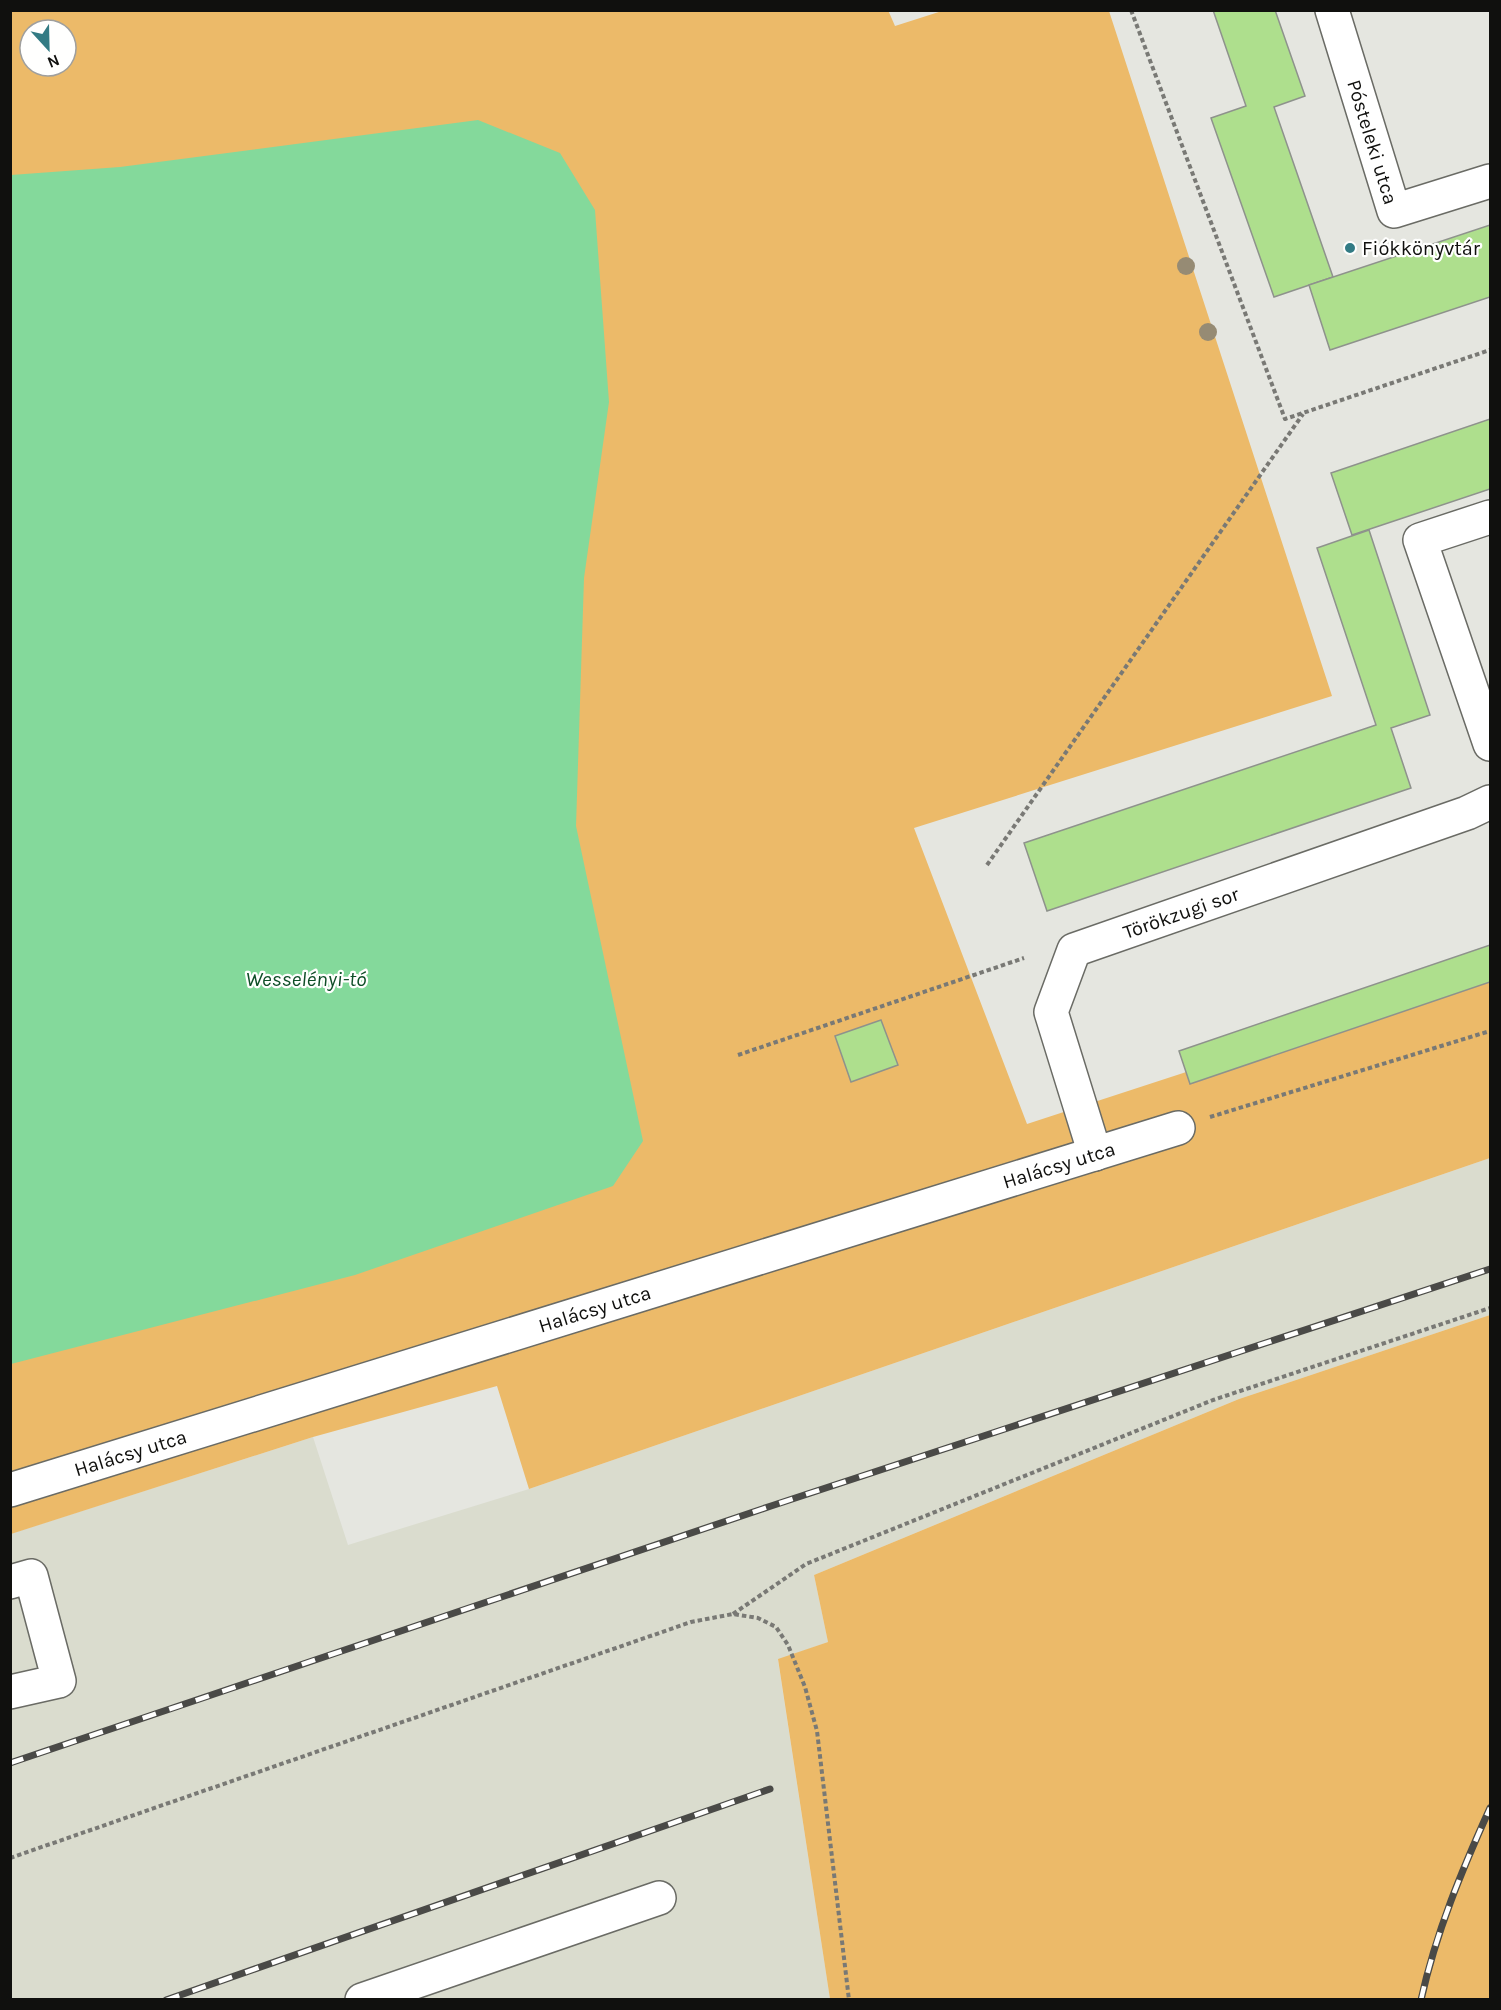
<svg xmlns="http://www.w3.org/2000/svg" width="1501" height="2010" font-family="Karla,sans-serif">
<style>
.built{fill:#dadcce}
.green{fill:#ecba69;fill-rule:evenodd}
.water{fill:#84d99b}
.building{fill:#aedf8d;stroke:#8e928c;stroke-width:1.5}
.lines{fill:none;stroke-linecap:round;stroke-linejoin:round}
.minor-casing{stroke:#6a6b65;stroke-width:36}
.path{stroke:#797975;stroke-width:4;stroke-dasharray:4.5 3;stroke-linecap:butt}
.minor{stroke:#fff;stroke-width:33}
.rail-casing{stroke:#4a4a47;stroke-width:7}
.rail{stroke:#fffffe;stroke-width:4.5;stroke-dasharray:14;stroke-linecap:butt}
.tree{fill:#968b74}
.poi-dot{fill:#337b84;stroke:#fffffe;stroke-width:2}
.labels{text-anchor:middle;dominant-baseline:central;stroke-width:4.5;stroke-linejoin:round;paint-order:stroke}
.street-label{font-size:20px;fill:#10100e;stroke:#fffffe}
.poi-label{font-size:20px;fill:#10100e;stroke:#fffffe;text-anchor:start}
.water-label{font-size:21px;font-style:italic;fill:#0e4e27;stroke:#fffffe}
</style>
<rect width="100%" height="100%" fill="#e5e6e0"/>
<!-- built -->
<polygon class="built" points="1490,1158 1490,1315 1239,1399 814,1575 828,1642 778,1660 830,1999 11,1999 10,1534 313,1437 348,1545 529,1489"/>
<!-- green -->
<g class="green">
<path d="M 888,10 L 895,26 L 942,11 L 1109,11 L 1332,696 L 914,828 L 1027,1124 L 1490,973 L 1490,1158 L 529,1489 L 497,1386 L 313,1437 L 11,1534 L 11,11 ZM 30,30 L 66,30 L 66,66 L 30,66 Z"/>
<polygon points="1490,1315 1490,1999 830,1999 778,1659 828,1642 814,1575 1239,1399"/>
</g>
<!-- water -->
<polygon class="water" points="478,120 560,153 595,210 609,402 584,578 576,826 643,1141 613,1186 355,1275 11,1364 11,175 120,167"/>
<!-- building -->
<g class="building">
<polygon points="1213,10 1275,10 1305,96 1274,107 1333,277 1274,297 1211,118 1246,106"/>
<polygon points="1490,225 1490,297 1330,350 1309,285"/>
<polygon points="1490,419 1490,489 1352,535 1331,473"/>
<polygon points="1369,530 1430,715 1391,728 1411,788 1047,911 1024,843 1376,725 1317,548"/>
<polygon points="1490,945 1490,982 1190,1084 1179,1051"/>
<polygon points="881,1020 898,1065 851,1082 835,1036"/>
</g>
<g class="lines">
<!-- minor casing -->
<g class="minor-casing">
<g id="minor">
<path id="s1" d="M 1332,10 L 1394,211 L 1490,181"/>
<polyline points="1490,517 1420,540 1490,744"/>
<path id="s2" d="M 1095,1154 L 1051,1012 L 1074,950 L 1467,813 L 1490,802"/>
<path id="s3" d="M 10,1490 L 1178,1128"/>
<polyline points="10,1582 31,1576 59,1681 10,1692"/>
<polyline points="362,2000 659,1898"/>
</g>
</g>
<!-- path -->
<g class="path">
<polyline points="1131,10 1285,419 1490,350"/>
<polyline points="987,865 1303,414"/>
<polyline points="738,1055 1024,958"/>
<polyline points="1210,1117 1490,1031"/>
<polyline points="733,1614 806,1564 1213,1400 1490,1308"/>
<polyline points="10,1858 691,1622 733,1614 758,1618 776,1627 788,1645 805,1687 817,1731 849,2000"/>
</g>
<!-- minor -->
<use href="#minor" class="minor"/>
<!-- rail casing -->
<g class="rail-casing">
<g id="rail">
<polyline points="10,1763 771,1506 1490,1269"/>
<polyline points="166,2000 770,1789"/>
<path d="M 1421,2000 C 1436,1932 1462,1870 1490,1808"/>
</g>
</g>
<!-- rail -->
<use href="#rail" class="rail"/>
</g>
<!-- trees -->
<g class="tree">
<circle cx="1186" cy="266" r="9"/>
<circle cx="1208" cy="332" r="9"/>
</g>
<!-- markers -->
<circle class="poi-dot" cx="1350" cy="248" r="6"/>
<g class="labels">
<!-- street labels -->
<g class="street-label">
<text stroke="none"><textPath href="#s1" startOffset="138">Pósteleki utca</textPath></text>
<text stroke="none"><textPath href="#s2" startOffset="328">Törökzugi sor</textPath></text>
<text stroke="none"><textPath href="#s3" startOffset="1098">Halácsy utca</textPath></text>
<text stroke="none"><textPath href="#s3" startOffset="612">Halácsy utca</textPath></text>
<text stroke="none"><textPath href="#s3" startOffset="126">Halácsy utca</textPath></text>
</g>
<!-- poi labels -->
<g class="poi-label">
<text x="1362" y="248">Fiókkönyvtár</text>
</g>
<!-- water labels -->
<g class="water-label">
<text x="306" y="979">Wesselényi-tó</text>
</g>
</g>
<!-- border -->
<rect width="1501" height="2010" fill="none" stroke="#10100e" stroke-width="24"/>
<!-- north arrow -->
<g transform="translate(48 48) rotate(158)"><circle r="28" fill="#fffffe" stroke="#9f9f9e" stroke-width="1.5"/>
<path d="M0-4.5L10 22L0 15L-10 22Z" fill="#337b84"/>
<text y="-9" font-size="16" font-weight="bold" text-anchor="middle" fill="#10100e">N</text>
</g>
</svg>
